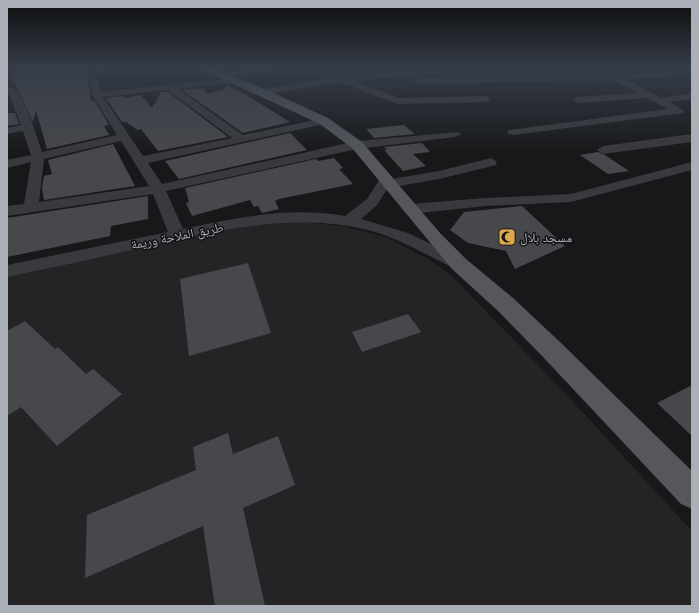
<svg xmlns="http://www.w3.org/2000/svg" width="699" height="613" font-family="'DM Sans','Noto Naskh Arabic',sans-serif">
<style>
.built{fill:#242426}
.building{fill:#47484b}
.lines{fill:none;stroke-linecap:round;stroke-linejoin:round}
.minor{fill:#393a3e;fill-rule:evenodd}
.major{fill:#55575c;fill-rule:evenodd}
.labels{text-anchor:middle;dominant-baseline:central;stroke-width:3;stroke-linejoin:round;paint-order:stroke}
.street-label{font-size:13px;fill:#abafb7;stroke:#121314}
.poi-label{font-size:13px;fill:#abafb7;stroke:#121314;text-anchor:start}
</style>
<rect width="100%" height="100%" fill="#171819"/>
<!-- built -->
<polygon class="built" points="303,222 342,226 385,237 430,260 451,275 565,393 692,531 692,606 7,606 7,274 232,226"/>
<!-- building -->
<g class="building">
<polygon points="19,68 87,68 85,71 88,74 91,101 94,100 109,125 104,126 109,135 47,149 36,110 33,122 12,76"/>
<polygon points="226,85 248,96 290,122 243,133 182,90 204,88 206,94 225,89"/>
<polygon points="161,92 168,92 228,137 158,151 141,129 138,130 126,122 122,122 106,98 123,96 124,98 141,95 152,108"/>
<polygon points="7,113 15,113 19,124 7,126"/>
<polygon points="404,125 415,134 374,138 366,129"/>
<polygon points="290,133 307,150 179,179 165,161"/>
<polygon points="422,143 430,152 413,154 426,166 403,171 384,150 387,150 384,147"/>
<polygon points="113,144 135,186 44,200 42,188 44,176 52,174 48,160"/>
<polygon points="598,152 605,155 629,171 608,174 580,155"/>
<polygon points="334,158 343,168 339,169 353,184 279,199 275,201 279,209 262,213 258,206 254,207 250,200 192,216 186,203 189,202 185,188 316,159 318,161"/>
<polygon points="148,196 148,219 111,226 110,236 7,257 7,218"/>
<polygon points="522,206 565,246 515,269 506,251 468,243 450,230 464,212"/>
<polygon points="248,263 271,333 189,356 180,279"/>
<polygon points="408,314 421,332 362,352 352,332"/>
<polygon points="25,321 55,349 58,347 86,374 93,369 122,394 57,446 21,407 7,416 7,331"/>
<polygon points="692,385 692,436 657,403"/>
<polygon points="228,433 233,454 278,436 295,485 243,508 265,606 215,606 203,526 85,578 87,515 196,470 193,447"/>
</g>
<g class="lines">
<!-- minor -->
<g class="minor">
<path d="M 93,68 L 116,68 C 110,72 91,76 86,71 Z"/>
<polygon points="262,68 282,68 273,73 216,76 212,73 216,70"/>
<polygon points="659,68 680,68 669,71 672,75 668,78 626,79 661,98 692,93 692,99 670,102 684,111 683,113 513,135 509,134 507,132 509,130 668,109 647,98 578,103 573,100 578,97 638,93 613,80 418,84 414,81 418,78 662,73"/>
<polygon points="434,69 438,72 437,74 354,81 399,98 486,96 491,99 486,102 398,104 339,82 263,95 258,92 263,89 340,76"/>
<path d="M 94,77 L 98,80 L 101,92 L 235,78 L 235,82 L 232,83 L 178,89 L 243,135 L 324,118 L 329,121 L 324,124 L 148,163 L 162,184 L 357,141 L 459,132 L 461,134 L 455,137 L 357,149 L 166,191 L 183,229 C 235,218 292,206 345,216 L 367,199 L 381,177 L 386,176 L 392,179 L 439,171 L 491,158 L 497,162 L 496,165 L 439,179 L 388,188 L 377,205 L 361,219 L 408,233 L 465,260 L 468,264 L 465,268 L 459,270 L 453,268 C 425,254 395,236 364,229 C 292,213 220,230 149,246 C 102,257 54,267 7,277 L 7,265 L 168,232 L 153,194 L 7,216 L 7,206 L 24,204 L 31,162 L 7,168 L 7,160 L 31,155 L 23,131 L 7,134 L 7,128 L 21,125 L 7,89 L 11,87 C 23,90 38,140 42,152 L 117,135 L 92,95 L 90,80 ZM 168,90 L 232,138 L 143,156 L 103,97 ZM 121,141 L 149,186 L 39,202 L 44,159 Z"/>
<polygon points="692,134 692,142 603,154 597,150 603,146"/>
<polygon points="692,162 692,170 571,202 486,206 410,214 405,212 402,209 405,206 410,204 486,198 571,194"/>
</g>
<!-- major -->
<polygon class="major" points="199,68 212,68 267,90 328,118 362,142 440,233 466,259 513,298 561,343 692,471 692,509 681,504 543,357 497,310 452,269 352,148 320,124"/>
</g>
<!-- sky -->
<linearGradient id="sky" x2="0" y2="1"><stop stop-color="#0d0d0e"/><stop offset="0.44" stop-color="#363d49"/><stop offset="1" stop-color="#363d49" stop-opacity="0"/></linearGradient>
<rect width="699" height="154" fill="url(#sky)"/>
<!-- icons -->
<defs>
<g id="mosque-square" transform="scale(0.9)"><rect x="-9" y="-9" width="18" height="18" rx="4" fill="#dda84c" stroke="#121314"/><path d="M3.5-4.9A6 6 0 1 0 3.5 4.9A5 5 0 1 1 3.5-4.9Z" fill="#111"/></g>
</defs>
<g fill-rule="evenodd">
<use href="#mosque-square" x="507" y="237"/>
</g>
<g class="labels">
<!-- street labels -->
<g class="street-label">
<text transform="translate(177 236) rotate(-11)">طريق الملاحة وريمة</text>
</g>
<!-- poi labels -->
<g class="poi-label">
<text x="520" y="237">مسجد بلال</text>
</g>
</g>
<!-- border -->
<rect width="699" height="613" fill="none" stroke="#abafb7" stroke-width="16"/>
</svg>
